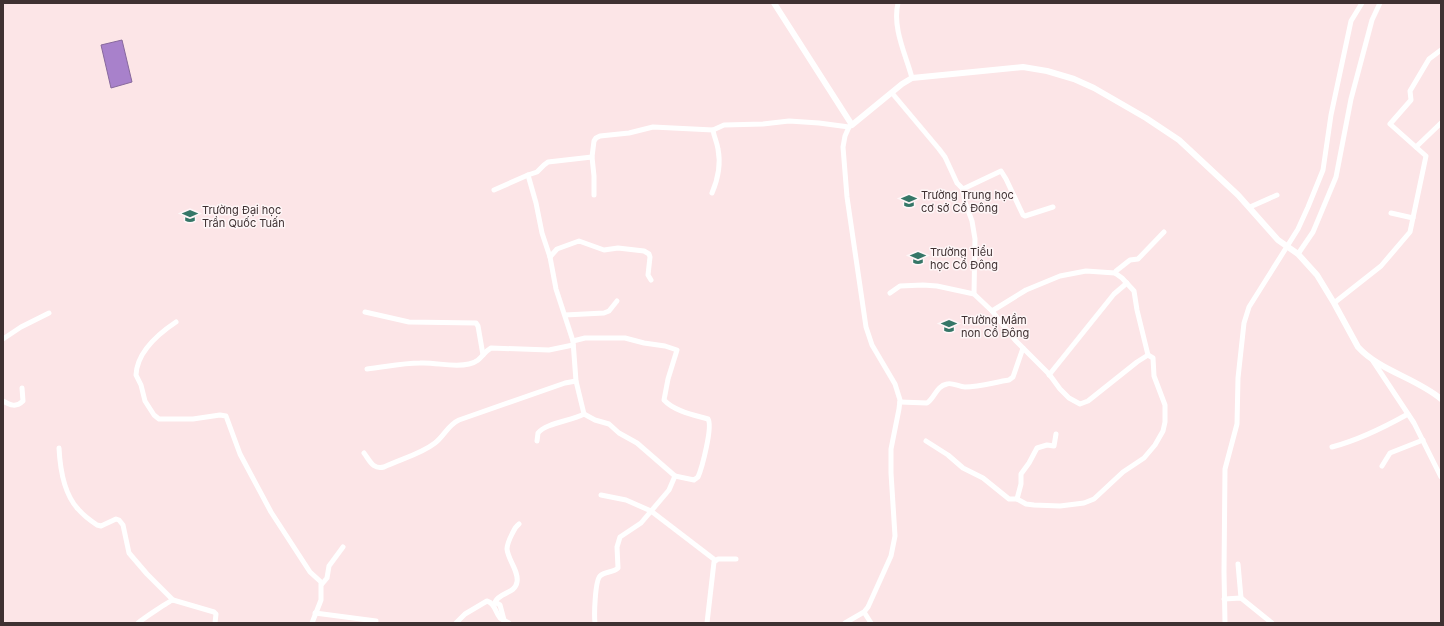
<svg xmlns="http://www.w3.org/2000/svg" width="1444" height="626" font-family="Inter,sans-serif">
<style>
.water{fill:#a881cb;stroke:#88699d}
.lines{fill:none;stroke-linecap:round;stroke-linejoin:round}
.minor{stroke:#fff;stroke-width:5}
.tertiary{stroke:#fff;stroke-width:6}
.labels{text-anchor:middle;dominant-baseline:central;stroke-width:3;stroke-linejoin:round;paint-order:stroke}
.poi-label{font-size:11px;fill:#3f3132;stroke:#fef6f7;text-anchor:start}
</style>
<rect width="100%" height="100%" fill="#fce5e7"/>
<!-- water -->
<polygon class="water" points="122,40 132,82 111,88 101,45"/>
<g class="lines">
<!-- minor -->
<g class="minor">
<path d="M 898,3 C 892,28 906,55 912,78"/>
<polyline points="892,93 939,149 945,157 957,183 963,189 965,202 972,221 975,239 974,294"/>
<polyline points="1416,147 1441,123"/>
<polyline points="528,175 536,203 542,233 550,257 556,289 573,341 576,381 584,414"/>
<polyline points="963,189 1001,171 1006,179 1023,215 1025,216 1053,207"/>
<polyline points="494,190 528,175 537,172 544,165 548,162 592,157"/>
<path d="M 712,193 C 718,179 721,164 718,149 C 717,142 714,137 713,130"/>
<polyline points="594,195 594,176 592,157 594,141 596,138 600,136 629,133 653,127 713,130 724,125 763,124 789,121 819,123 849,127"/>
<polyline points="1250,207 1277,195"/>
<polyline points="1391,213 1413,218"/>
<polyline points="1298,254 1313,232 1336,177 1351,99 1372,20 1380,3"/>
<polyline points="550,257 557,249 579,241 604,250 618,248 644,251 649,254 650,257 648,275 651,280"/>
<polyline points="1115,273 1116,271 1130,260 1138,259 1164,232"/>
<polyline points="890,293 900,286 923,285 937,286 974,294 992,311 1026,290 1060,276 1086,271 1115,273 1122,278 1134,291 1137,310 1148,355"/>
<polyline points="1334,303 1381,266 1410,232 1426,156 1390,124 1411,100 1410,91 1429,59 1441,50"/>
<polyline points="992,311 1015,340 1049,374 1060,389 1069,398 1080,404 1088,401 1137,362 1148,355"/>
<polyline points="365,312 409,322 476,323 478,326 483,355"/>
<polyline points="565,315 604,313 609,311 617,301"/>
<path d="M 176,322 C 158,334 137,352 136,375 L 141,385 L 145,401 L 154,415 L 159,419 L 193,419 L 220,415 L 226,416 L 240,454 L 271,512 L 310,572 L 321,582 L 321,600 L 312,623"/>
<polyline points="3,339 21,327 49,313"/>
<path d="M 573,341 L 585,338 L 625,338 L 644,343 L 665,346 L 677,350 L 668,379 L 664,400 C 674,411 694,415 708,419 C 713,426 702,468 698,477 L 694,480 L 675,476"/>
<polyline points="1373,361 1414,423 1441,477"/>
<path d="M 367,369 C 385,367 402,363 420,363 C 436,362 453,368 469,364 C 482,361 482,353 491,348 L 549,350 L 573,345"/>
<polyline points="1049,375 1114,294 1127,283"/>
<path d="M 3,401 C 10,405 16,408 23,401 L 22,388"/>
<path d="M 900,402 L 927,403 C 935,398 936,386 947,384 C 952,382 959,387 965,387 C 980,387 995,382 1009,380 L 1013,377 L 1023,348"/>
<path d="M 537,441 L 538,433 C 546,423 571,421 584,414 L 595,420 L 609,424 L 619,433 L 637,443 L 675,476 L 669,490 L 641,523 L 620,537 L 617,547 L 618,568 C 613,573 605,571 600,576 C 595,581 594,615 595,623"/>
<polyline points="926,441 948,455 963,468 983,478 1009,499 1017,499 1026,504 1034,505 1060,506 1084,503 1094,499 1123,472 1144,458 1155,445 1163,431 1165,422 1165,405 1154,376 1153,358 1148,355"/>
<path d="M 1332,447 C 1359,440 1383,428 1408,414"/>
<path d="M 59,448 C 60,468 64,494 78,509 C 83,515 91,521 97,525 L 101,526 L 116,519 L 119,520 L 123,525 L 129,553 L 147,574 L 173,600"/>
<path d="M 364,453 C 370,461 373,470 384,467 C 401,459 421,454 435,443 C 444,436 448,425 459,420 L 565,383 L 576,381"/>
<polyline points="1382,466 1390,453 1423,440"/>
<polyline points="601,495 626,500 651,511 715,560"/>
<polyline points="1017,499 1021,484 1021,474 1029,463 1037,448 1047,445 1054,446 1056,434"/>
<polyline points="1238,564 1241,598"/>
<polyline points="322,584 327,578 329,566 343,547"/>
<polyline points="1224,599 1241,598 1272,623"/>
<polyline points="864,612 871,623"/>
<polyline points="315,613 376,621"/>
<path d="M 504,620 L 500,605 L 495,602 C 500,592 515,594 517,582 C 519,571 508,560 507,549 C 507,545 510,538 512,534 C 514,530 515,527 519,524"/>
<path d="M 138,623 C 141,620 171,600 173,600 L 214,612 L 216,614 L 215,623"/>
<path d="M 456,623 L 465,614 L 487,601 C 495,603 495,612 500,618 C 502,620 506,621 509,623"/>
<polyline points="707,623 714,562 718,559 736,559"/>
<polyline points="845,623 864,612 868,607 891,556 895,536 891,473 891,449 899,409 900,400 895,384 872,345 866,327 847,197 843,147 845,136 849,127 852,125"/>
<polyline points="1225,623 1224,572 1225,469 1237,424 1238,378 1244,323 1249,307 1298,229 1308,207 1323,170 1331,115 1351,21 1362,3"/>
</g>
<!-- tertiary -->
<path class="tertiary" d="M 774,3 L 852,125 L 902,84 L 912,78 L 1023,67 L 1047,71 L 1074,79 L 1094,88 L 1146,118 L 1179,140 L 1238,195 L 1278,240 L 1298,254 L 1317,275 L 1334,303 L 1358,347 C 1380,371 1416,378 1441,399"/>
</g>
<!-- icons -->
<defs>
<g id="school-bare" transform="scale(1.2)"><path d="M0-5L7-2L0 1L-7-2ZM-4 1L0 2.5L4 1V4Q0 6-4 4Z" fill="#357667" stroke="#fef6f7" stroke-width="2.5" paint-order="stroke"/></g>
<g id="university-bare" transform="scale(1.2)"><path d="M0-5L7-2L0 1L-7-2ZM-4 1L0 2.5L4 1V4Q0 6-4 4Z" fill="#357667" stroke="#fef6f7" stroke-width="2.5" paint-order="stroke"/></g>
</defs>
<g fill-rule="evenodd">
<use href="#school-bare" x="909" y="201"/>
<use href="#university-bare" x="190" y="216"/>
<use href="#school-bare" x="918" y="258"/>
<use href="#school-bare" x="949" y="326"/>
</g>
<g class="labels">
<!-- poi labels -->
<g class="poi-label">
<text x="921" y="195">Trường Trung học<tspan x="921" dy="13">cơ sở Cổ Đông</tspan></text>
<text x="202" y="210">Trường Đại học<tspan x="202" dy="13">Trần Quốc Tuấn</tspan></text>
<text x="930" y="252">Trường Tiểu<tspan x="930" dy="13">học Cổ Đông</tspan></text>
<text x="961" y="320">Trường Mầm<tspan x="961" dy="13">non Cổ Đông</tspan></text>
</g>
</g>
<!-- border -->
<rect width="1444" height="626" fill="none" stroke="#3f3132" stroke-width="8"/>
</svg>
